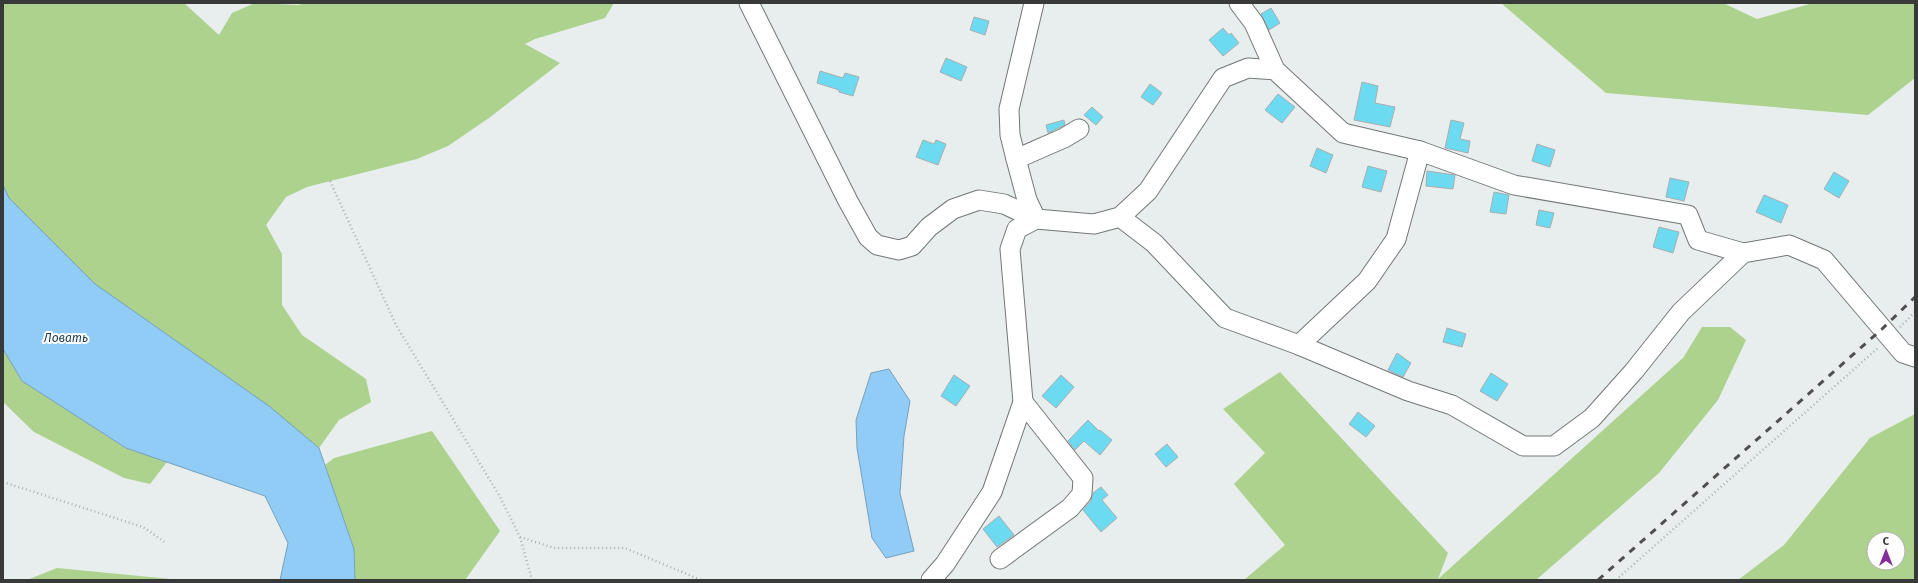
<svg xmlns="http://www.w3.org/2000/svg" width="1918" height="583" font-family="'Fira Sans',sans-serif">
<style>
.green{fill:#acd28e;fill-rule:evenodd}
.water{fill:#90ccf5;stroke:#76a0bd}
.building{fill:#6cdbf1;stroke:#a8aeaf}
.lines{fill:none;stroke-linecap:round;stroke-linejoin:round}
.minor-casing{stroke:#727877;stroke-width:21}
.path{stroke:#adb2b1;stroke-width:2.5;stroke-dasharray:1 3;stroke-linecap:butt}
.minor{stroke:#fff;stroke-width:19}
.rail{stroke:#4d504f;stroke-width:3;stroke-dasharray:7 7;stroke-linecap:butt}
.labels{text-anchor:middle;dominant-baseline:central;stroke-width:4;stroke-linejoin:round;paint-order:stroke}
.water-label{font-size:12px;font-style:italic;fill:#15374c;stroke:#fff}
</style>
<rect width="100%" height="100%" fill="#e8eeed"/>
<!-- green -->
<g class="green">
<polygon points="3,3 184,3 219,35 232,13 255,3 298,5 305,3 614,3 605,18 535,39 525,44 560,63 489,118 448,146 417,159 307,187 286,197 266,225 282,254 282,305 302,335 366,379 371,402 339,420 319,448 95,284 9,198 3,185"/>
<polygon points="1501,3 1723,3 1757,19 1813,3 1915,3 1915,78 1868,115 1606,93"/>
<polygon points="1702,327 1730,327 1746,340 1718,400 1659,473 1536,580 1244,580 1285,545 1234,484 1265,453 1223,409 1280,372 1448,553 1438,579 1683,358"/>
<polygon points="3,349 22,381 126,448 167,462 150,484 124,478 34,432 3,402"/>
<path d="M 1915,414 L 1915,580 L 1738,580 L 1784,545 L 1870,438 ZM 1874,539 L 1898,539 L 1898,563 L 1874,563 Z"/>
<polygon points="432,431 500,531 465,580 355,580 354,549 325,465 334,458"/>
<polygon points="57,568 181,580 27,580"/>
</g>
<!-- water -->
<g class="water">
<polygon points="3,185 9,198 95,284 269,406 319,448 354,549 355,580 280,580 288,543 265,496 126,448 22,381 3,349"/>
<polygon points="889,369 910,401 904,436 900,493 914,551 886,558 872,538 857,448 856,420 871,373"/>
</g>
<!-- building -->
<g class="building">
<polygon points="1271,8 1280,23 1269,30 1261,14"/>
<polygon points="974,17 989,21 985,35 970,30"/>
<polygon points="1223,28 1229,35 1231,33 1239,43 1223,56 1209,40"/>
<polygon points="946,58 967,67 961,81 940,72"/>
<polygon points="820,71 843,78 845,73 859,77 853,96 839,92 839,90 817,83"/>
<polygon points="1362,82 1378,86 1375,103 1395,107 1390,127 1354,120"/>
<polygon points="1150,84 1162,93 1153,105 1141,97"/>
<polygon points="1278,94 1295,107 1282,123 1265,110"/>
<polygon points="1092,107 1103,117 1096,125 1084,115"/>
<polygon points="1064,120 1065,125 1048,133 1046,125"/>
<polygon points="1451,120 1464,123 1460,139 1470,141 1468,153 1445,148"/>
<polygon points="923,140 934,144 936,140 946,144 938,165 916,157"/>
<polygon points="1537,144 1555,150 1550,167 1532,161"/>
<polygon points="1317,148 1333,155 1326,173 1310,166"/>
<polygon points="1368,166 1387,171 1381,192 1362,187"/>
<polygon points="1427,171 1455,175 1453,189 1426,186"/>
<polygon points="1834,172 1849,181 1839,198 1824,189"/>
<polygon points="1670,178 1689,182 1684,201 1666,197"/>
<polygon points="1494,192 1509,195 1506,214 1490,212"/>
<polygon points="1764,195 1788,205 1781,223 1756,212"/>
<polygon points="1539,210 1554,213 1550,228 1536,225"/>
<polygon points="1659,227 1679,232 1673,253 1653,247"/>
<polygon points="1447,328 1466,334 1462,347 1443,342"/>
<polygon points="1397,353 1411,363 1403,377 1388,370"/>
<polygon points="1491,373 1508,384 1497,401 1480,391"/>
<polygon points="954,375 970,386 956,406 941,396"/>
<polygon points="1061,375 1074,387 1056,408 1042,396"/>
<polygon points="1358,412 1375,426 1366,437 1349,424"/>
<polygon points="1088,420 1099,431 1100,430 1112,440 1100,455 1084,441 1075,450 1068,441"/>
<polygon points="1167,444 1178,457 1166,467 1155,454"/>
<polygon points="1101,487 1108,495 1102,500 1117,518 1101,532 1083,510 1091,501 1093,493"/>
<polygon points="999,516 1014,535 997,547 983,529"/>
</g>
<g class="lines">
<!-- minor casing -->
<g class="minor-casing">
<g id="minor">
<polyline points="749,3 848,201 868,237 877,245 899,250 912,246 929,227 953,209 979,200 1004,204 1036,219 1094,224 1120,217 1148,191 1223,78 1248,68 1275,70 1343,133 1420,151 1514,185 1688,215 1698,240 1743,253 1789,245 1824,260 1903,353 1915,357"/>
<polyline points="1239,3 1254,23 1275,70"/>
<polyline points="1016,159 1064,138 1079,129"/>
<polyline points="1120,217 1154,243 1225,318 1299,345 1408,391 1452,405 1523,446 1554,446 1592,418 1634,371 1681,312 1743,253"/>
<polyline points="1299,345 1367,281 1396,239 1420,151"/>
<polyline points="1000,559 1070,508 1082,494 1083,478 1023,402"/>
<polyline points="931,580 945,564 992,492 1023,402 1010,249 1017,229 1036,219 1027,200 1016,159 1010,135 1009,109 1034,3"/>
</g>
</g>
<!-- path -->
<g class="path">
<polyline points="330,181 396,325 499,495 520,537 554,548 625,548 701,580"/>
<polyline points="1900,327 1915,312"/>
<polyline points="3,482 143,527 166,543"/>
<polyline points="520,537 532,580"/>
<polyline points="1616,580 1879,347"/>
</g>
<!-- minor -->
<use href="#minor" class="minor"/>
<!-- rail -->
<polyline class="rail" points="1598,580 1882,329 1915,297"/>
</g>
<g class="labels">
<!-- water labels -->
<g class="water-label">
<text x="66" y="338">Ловать</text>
</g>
</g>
<!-- border -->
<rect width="1918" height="583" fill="none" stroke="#383a3a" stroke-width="8"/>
<!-- north arrow -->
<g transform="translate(1886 551)"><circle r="19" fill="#ffffff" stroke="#afb0b0"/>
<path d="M0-3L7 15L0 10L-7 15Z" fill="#842c99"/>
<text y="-6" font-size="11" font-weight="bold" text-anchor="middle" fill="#383a3a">С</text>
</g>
</svg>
